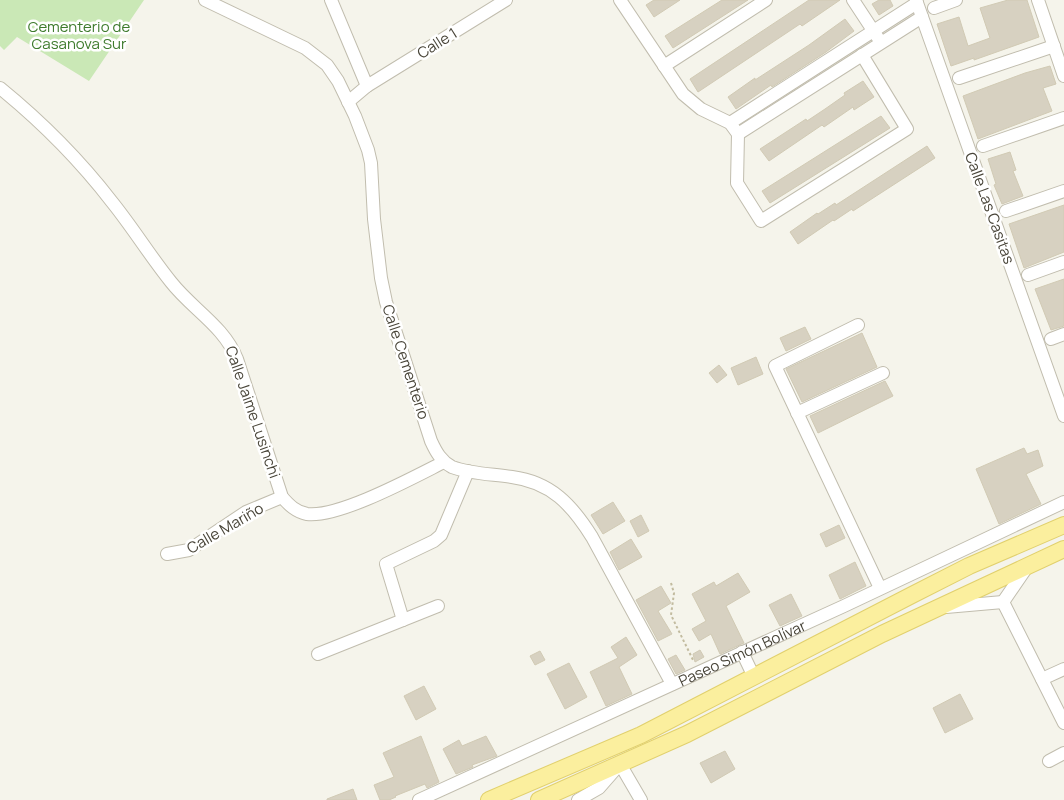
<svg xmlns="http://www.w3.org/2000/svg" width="1064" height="800" font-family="Manrope,sans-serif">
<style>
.green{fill:#cae8b6}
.building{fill:#d7d1c1;stroke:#d1cab4}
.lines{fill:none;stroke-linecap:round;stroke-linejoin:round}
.minor-casing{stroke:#c1bdae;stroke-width:14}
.major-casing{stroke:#e1d06d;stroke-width:18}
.path{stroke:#c2bb9f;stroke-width:2;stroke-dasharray:2.5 2.5;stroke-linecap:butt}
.minor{stroke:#fff;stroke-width:12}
.major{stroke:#fbef9e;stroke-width:16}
.labels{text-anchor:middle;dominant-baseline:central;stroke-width:5;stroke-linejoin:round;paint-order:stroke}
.park-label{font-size:15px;fill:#3e7b2d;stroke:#fff}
.street-label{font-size:15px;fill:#494539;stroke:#fff}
</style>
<rect width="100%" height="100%" fill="#f5f4eb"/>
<!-- green -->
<polygon class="green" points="0,0 144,0 89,81 17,37 4,50 0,46"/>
<!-- building -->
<g class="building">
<polygon points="654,0 680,0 654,17 646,5"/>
<polygon points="722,0 748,0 673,48 665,36"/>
<polygon points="809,0 840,0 802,26 800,24 698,92 690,79"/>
<polygon points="879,0 890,0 893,6 879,15 872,4"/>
<polygon points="1008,0 1027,0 1039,37 974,60 974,58 951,66 937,24 959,17 968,46 990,38 980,8"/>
<polygon points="845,19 854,31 826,52 772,87 771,85 736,109 728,97 755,78 755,80 809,45"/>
<polygon points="1050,66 1056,84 1043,88 1052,111 978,139 963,96 1025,73"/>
<polygon points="863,81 874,97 854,110 853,107 824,127 822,125 769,161 760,149 806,119 807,121 825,109 845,95 844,93"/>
<polygon points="881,116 890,128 770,203 762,191"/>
<polygon points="927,146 935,158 853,211 852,209 834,221 833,220 798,244 790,232 817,213 818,214 835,203 836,205"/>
<polygon points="1010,152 1016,170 1013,171 1023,196 1002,204 994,185 996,184 988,159"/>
<polygon points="1064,205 1064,252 1024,268 1009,224"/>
<polygon points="1064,279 1064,326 1051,330 1035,289"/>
<polygon points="805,327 811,339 786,351 780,338"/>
<polygon points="862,333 877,367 802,402 786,369"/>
<polygon points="756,357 763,374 738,385 731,368"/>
<polygon points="719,365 727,375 717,383 709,373"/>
<polygon points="885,381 893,396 818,433 810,416"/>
<polygon points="1024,448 1027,454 1038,450 1043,466 1026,474 1041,504 999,524 976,469"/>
<polygon points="613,502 625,521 603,534 591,515"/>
<polygon points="641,515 649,531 638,537 630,521"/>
<polygon points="839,525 845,538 826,547 820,534"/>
<polygon points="631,539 642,557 619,570 610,552"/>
<polygon points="855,562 866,586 840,599 829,575"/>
<polygon points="738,573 750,592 726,606 744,643 720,654 711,634 699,641 692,629 706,621 692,594 714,582 716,586"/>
<polygon points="661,586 671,603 658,611 672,634 658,641 636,600"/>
<polygon points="791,594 802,616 780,626 769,605"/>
<polygon points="626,637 637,655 619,667 632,694 606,706 590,672 618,658 611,647"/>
<polygon points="700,650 704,657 695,662 693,654"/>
<polygon points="540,651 545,660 535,665 530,656"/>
<polygon points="676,655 685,670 676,674 668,659"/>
<polygon points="569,663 587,697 565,709 547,674"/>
<polygon points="424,686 436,709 416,720 404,696"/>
<polygon points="960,694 973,719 945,733 933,708"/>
<polygon points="421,736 439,782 427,788 425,784 395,796 396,797 389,800 380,800 374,785 394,777 383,753"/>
<polygon points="486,736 497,756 472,765 473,767 456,774 443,749 459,740 462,746"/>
<polygon points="725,751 735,769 711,783 700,763"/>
<polygon points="353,789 357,800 327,800 327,799"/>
</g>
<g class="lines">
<!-- minor casing -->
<g class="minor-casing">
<g id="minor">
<path d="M 205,0 L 305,48 L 327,65 L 338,81 L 355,116 L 368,150 L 371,163 L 374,219 L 381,278 L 386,302 L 431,441 C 436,452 441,461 452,467 C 471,474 492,474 512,477 C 551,482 572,505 592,537 L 672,684"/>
<polyline points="331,0 367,86"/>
<polyline points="620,0 683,94 701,109 730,123 738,134 737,183 761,221 907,129 862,55"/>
<polyline points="853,0 878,38"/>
<polyline points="916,0 1064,416"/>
<polyline points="1038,0 1064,76"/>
<polyline points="934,8 956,0"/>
<polyline points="664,66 766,0"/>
<polyline points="959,78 1054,46"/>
<path d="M 0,88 C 43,123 78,158 112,202 C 133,228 150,256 171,282 C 192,309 224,326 237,359 L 282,497 C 289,505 296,512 307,514 C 339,518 414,477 444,462"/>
<polyline points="348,102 367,86 506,0"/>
<polyline points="730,123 917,3"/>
<polyline points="738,134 922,17"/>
<polyline points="983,146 1064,118"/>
<polyline points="1006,211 1064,191"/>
<polyline points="1028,275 1064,262"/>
<polyline points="858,325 775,366 880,588"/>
<polyline points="1051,339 1064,334"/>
<polyline points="797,413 883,373"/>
<polyline points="167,554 189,550 246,512 282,497"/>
<polyline points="1003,602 1064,723"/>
<polyline points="1003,602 1027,567"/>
<polyline points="946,607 1003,602"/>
<polyline points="403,620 386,564 434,541 441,535 468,471"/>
<polyline points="742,652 754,677"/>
<polyline points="318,654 438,606"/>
<polyline points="1042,679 1064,669"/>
<polyline points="1049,761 1064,753"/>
<path id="s1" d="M 419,800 L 844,606 L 1064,502"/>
<polyline points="578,800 599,788 620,764 641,800"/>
</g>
</g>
<!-- major casing -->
<g class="major-casing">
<g id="major">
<polyline points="489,800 641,735 912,595 969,566 1064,525"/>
<polyline points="539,800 687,734 882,634 1064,549"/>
</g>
</g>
<!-- path -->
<polyline class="path" points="671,583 674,593 671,615 694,662"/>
<!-- minor -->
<use href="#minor" class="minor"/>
<!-- major -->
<use href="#major" class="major"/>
</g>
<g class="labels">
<!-- park labels -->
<g class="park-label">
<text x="79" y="26">Cementerio de<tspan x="79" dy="17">Casanova Sur</tspan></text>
</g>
<!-- street labels -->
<g class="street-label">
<text transform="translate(437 43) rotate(-32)">Calle 1</text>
<text transform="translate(990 208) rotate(70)">Calle Las Casitas</text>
<text transform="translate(406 362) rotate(72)">Calle Cementerio</text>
<text transform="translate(253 412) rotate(71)">Calle Jaime Lusinchi</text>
<text transform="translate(225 528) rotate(-30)">Calle Mariño</text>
<text stroke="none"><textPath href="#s1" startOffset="355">Paseo Simón Bolívar</textPath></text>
</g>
</g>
</svg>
